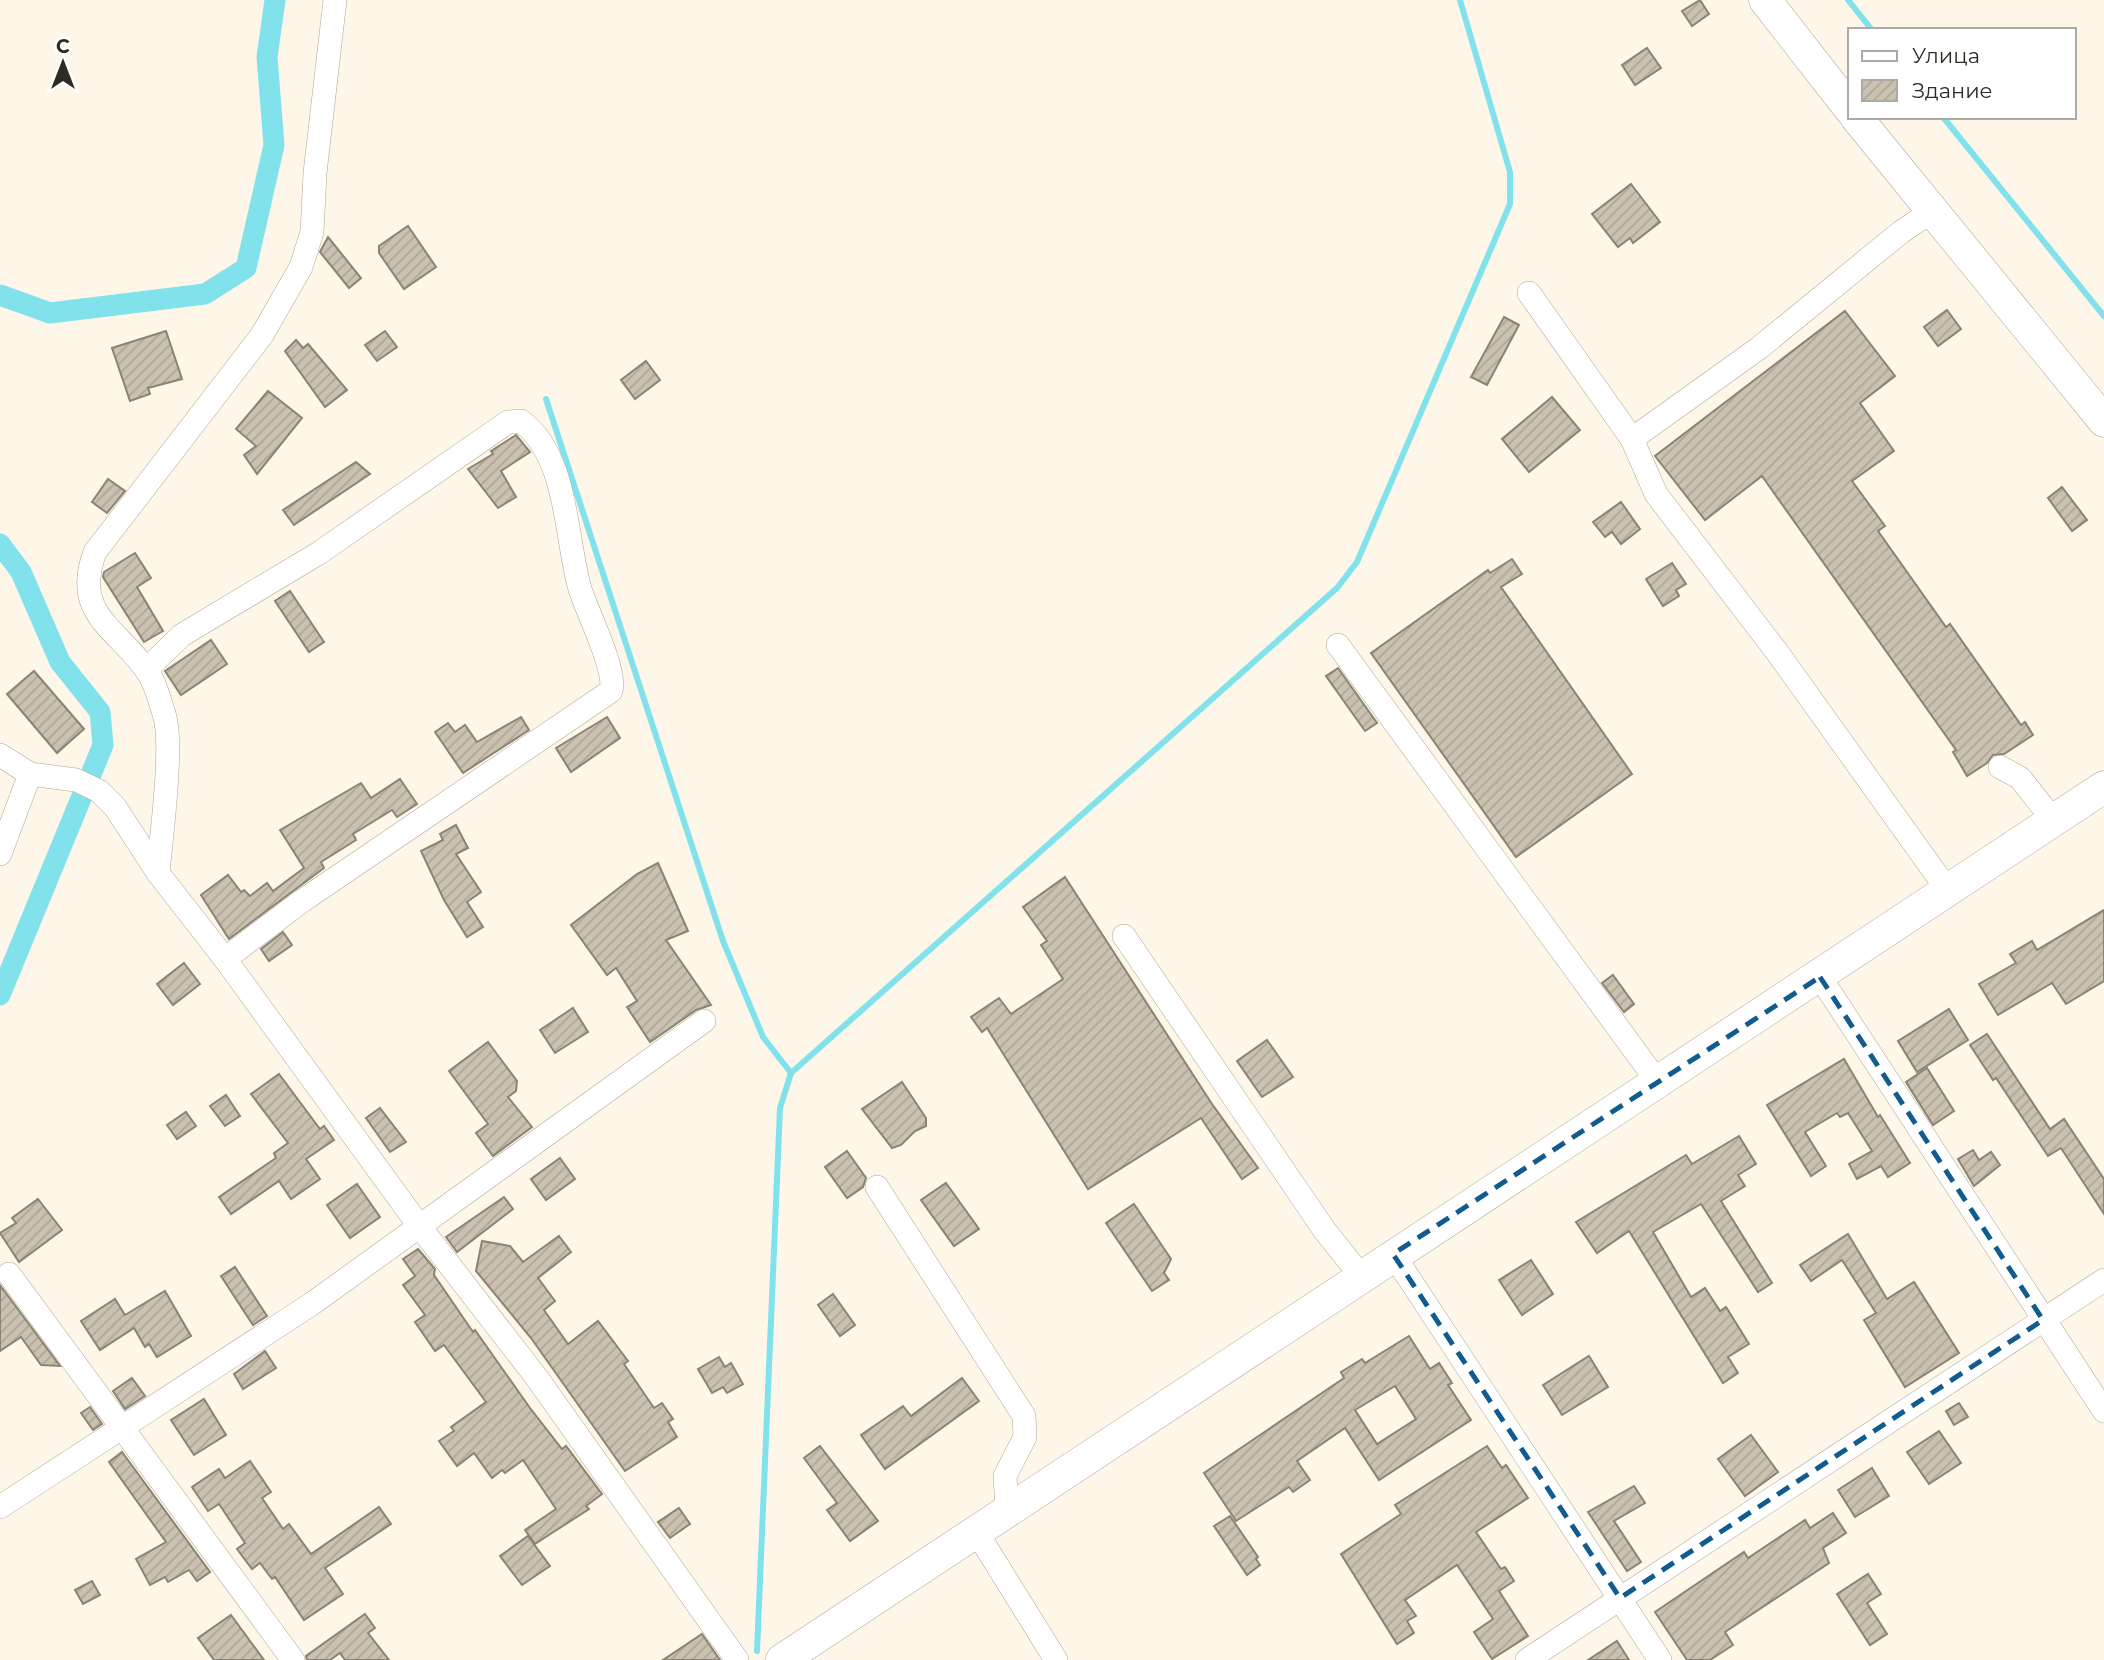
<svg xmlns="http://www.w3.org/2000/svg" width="2104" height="1660" font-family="Montserrat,sans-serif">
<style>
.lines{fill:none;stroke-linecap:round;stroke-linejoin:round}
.stream{stroke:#82e2eb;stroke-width:6}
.canal{stroke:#82e2eb;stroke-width:21}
.building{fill:url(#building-hatch);stroke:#8b8373;stroke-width:2;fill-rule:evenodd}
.street-casing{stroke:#afa796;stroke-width:24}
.secondary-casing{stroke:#afa796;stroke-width:33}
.street{stroke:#fff;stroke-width:23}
.secondary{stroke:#fff;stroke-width:32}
.marked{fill:none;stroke:#115b8f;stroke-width:5;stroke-dasharray:14 9;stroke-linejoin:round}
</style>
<defs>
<pattern id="building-hatch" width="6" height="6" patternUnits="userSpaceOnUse" patternTransform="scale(1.75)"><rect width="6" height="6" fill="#cac1b0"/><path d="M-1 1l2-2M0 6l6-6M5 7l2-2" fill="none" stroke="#aea697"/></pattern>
</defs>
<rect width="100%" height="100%" fill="#fef7e9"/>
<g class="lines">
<!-- stream -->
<g class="stream">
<polyline points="1848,0 1872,30"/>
<polyline points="1943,117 2104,316"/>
<polyline points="546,399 723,941 763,1037 791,1073"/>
<polyline points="757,1651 780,1108 791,1073 1337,588 1357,562 1510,204 1510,172 1460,0"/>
</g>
<!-- canal -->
<g class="canal">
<polyline points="0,295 50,313 205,294 246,268 274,145 267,57 275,0"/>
<polyline points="0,544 21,572 60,662 100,712 103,745 0,995"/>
</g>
</g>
<!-- building -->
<g class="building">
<polygon points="1700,0 1709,14 1692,26 1682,11"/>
<polygon points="1647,48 1661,68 1635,85 1622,65"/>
<polygon points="1631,184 1660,222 1633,243 1630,238 1618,247 1592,214"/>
<polygon points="408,226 436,267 404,289 379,253 379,246"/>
<polygon points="328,237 361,278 349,288 320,252"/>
<polygon points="1947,310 1961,329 1938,346 1924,327"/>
<polygon points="1845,311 1895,376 1860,403 1894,451 1852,481 1885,526 1878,531 1946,627 1950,624 2021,725 2025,722 2033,735 2004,754 1993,755 1987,763 1967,776 1953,752 1956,750 1762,476 1705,520 1655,456"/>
<polygon points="1504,317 1519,325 1487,385 1471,377"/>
<polygon points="166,331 182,379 148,388 150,394 130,401 112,348"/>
<polygon points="385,331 397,347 377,361 365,345"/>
<polygon points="296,340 303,348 308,344 347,390 325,407 285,351"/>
<polygon points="646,361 660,380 635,399 621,380"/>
<polygon points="268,391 302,418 257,474 244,455 256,446 236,429"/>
<polygon points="1552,397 1580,430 1529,472 1502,439"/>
<polygon points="516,435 530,452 501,471 516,497 498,508 468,469 493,454 491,451"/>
<polygon points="356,462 370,474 294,525 283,510"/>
<polygon points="108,479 125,491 107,513 92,502"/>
<polygon points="2062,487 2087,520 2072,531 2048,498"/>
<polygon points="1621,502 1640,529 1621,544 1612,532 1605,537 1593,522"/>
<polygon points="135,553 151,578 137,587 163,631 144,642 103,577 104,572"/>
<polygon points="1512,559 1522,574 1501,587 1632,774 1516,857 1371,653 1488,570 1490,573"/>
<polygon points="1672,563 1686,584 1676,590 1679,596 1663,606 1646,579"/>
<polygon points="290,591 324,642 309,652 275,601"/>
<polygon points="211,640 227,664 181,695 165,671"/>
<polygon points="1338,668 1377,723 1365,731 1326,676"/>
<polygon points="34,671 84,729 57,753 7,694"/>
<polygon points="521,717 529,730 463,773 435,732 448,723 455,732 465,725 477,742"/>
<polygon points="607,717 620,738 571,772 556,748"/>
<polygon points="400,779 417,804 397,817 392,810 353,834 356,840 321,862 324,868 229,939 201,895 228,875 241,892 244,890 250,896 267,883 273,891 304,868 280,830 361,783 371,798"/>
<polygon points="456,825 468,848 456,854 481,892 467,902 483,927 467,937 444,900 421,851 443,840 440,834"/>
<polygon points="658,863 688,931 666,940 711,1005 696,1010 650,1042 627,1007 637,1001 616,968 607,975 571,925 637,874"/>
<polygon points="1065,877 1212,1104 1258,1168 1242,1179 1201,1118 1088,1189 987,1028 982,1032 971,1017 999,998 1011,1014 1063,979 1041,945 1047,941 1023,907"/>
<polygon points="2104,910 2104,981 2066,1004 2052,983 1998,1015 1979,984 2016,963 2010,954 2032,941 2037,950"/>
<polygon points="283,932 292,945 269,961 261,949"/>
<polygon points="184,963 200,984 173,1005 157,984"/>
<polygon points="1613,975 1634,1004 1624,1012 1602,983"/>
<polygon points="573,1008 588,1032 555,1053 540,1030"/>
<polygon points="1949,1009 1968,1040 1917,1072 1898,1041"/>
<polygon points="1987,1034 2050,1129 2064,1119 2104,1179 2104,1214 2061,1148 2048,1156 1996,1078 1993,1080 1970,1045"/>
<polygon points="1267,1040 1293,1077 1262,1097 1237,1061"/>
<polygon points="488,1042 517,1081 516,1091 508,1097 532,1127 493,1156 476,1133 488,1124 449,1071"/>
<polygon points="1844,1059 1878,1117 1880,1115 1910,1163 1888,1177 1881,1166 1857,1179 1849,1164 1872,1151 1848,1113 1840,1117 1837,1113 1805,1132 1826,1166 1811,1176 1767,1105"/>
<polygon points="1927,1068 1954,1111 1933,1125 1906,1082"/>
<polygon points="279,1074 320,1129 324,1126 334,1140 306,1159 320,1179 291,1199 279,1181 231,1214 219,1197 276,1158 274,1153 288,1143 251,1094"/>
<polygon points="902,1082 926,1118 926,1126 915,1131 901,1145 892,1148 862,1109"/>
<polygon points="226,1095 240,1116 225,1126 210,1106"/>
<polygon points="380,1108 406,1142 390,1152 366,1118"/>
<polygon points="186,1112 196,1126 177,1139 167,1125"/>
<polygon points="1739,1136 1756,1164 1738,1175 1745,1186 1721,1201 1772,1283 1758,1292 1701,1204 1653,1232 1691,1297 1705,1288 1720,1311 1726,1307 1749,1344 1728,1357 1738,1373 1723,1383 1629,1231 1597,1253 1576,1222 1686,1155 1692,1164"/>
<polygon points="1973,1150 1979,1160 1991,1152 2000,1165 1974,1186 1958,1159"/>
<polygon points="847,1151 866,1178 863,1187 847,1198 825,1167"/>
<polygon points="560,1158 575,1179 546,1200 531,1179"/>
<polygon points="946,1183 979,1229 954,1246 921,1200"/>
<polygon points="357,1184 380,1217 350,1238 327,1205"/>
<polygon points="504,1197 513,1209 457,1252 446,1237"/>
<polygon points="38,1199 62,1230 19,1262 0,1233 16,1223 12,1218"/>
<polygon points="1134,1204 1171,1259 1164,1273 1169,1280 1152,1291 1106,1223"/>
<polygon points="1848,1234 1887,1299 1914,1282 1959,1353 1905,1387 1864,1320 1876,1313 1842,1260 1811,1281 1800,1265"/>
<polygon points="559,1236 571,1252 538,1278 555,1301 544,1310 568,1344 598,1321 628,1361 624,1364 654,1408 662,1403 673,1419 668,1422 677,1437 625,1471 531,1338 476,1271 482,1241 510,1246 523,1262"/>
<polygon points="418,1249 435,1269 434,1275 473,1332 475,1330 530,1408 562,1449 566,1446 602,1494 586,1506 589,1509 535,1544 525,1530 556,1509 523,1460 505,1473 502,1470 492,1478 474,1453 457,1466 439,1441 454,1431 451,1427 486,1402 444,1345 435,1351 415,1322 425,1315 403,1285 415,1276 403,1259"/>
<polygon points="1531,1260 1553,1294 1522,1315 1499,1280"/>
<polygon points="235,1267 267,1316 253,1325 221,1276"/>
<polygon points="0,1285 60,1366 41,1365 21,1337 0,1351"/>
<polygon points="165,1291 191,1336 157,1357 149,1344 145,1347 134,1328 100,1350 81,1321 115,1299 125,1315"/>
<polygon points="833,1294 855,1325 840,1336 818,1305"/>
<path d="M 1409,1336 L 1430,1369 L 1439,1363 L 1452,1383 L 1448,1385 L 1471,1420 L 1379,1480 L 1345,1428 L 1297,1461 L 1310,1480 L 1293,1492 L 1289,1487 L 1236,1521 L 1204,1473 L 1344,1378 L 1341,1372 L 1362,1359 L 1365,1363 ZM 1395,1386 L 1416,1419 L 1377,1444 L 1355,1410 Z"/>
<polygon points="265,1351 276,1368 243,1389 234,1374"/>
<polygon points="1589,1356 1608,1387 1562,1415 1543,1385"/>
<polygon points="719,1357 725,1367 731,1363 743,1384 727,1393 723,1387 712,1393 698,1369"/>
<polygon points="132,1378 145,1396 125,1409 113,1391"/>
<polygon points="962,1378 979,1401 885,1469 861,1435 903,1406 911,1416"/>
<polygon points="204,1399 226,1435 194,1455 171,1420"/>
<polygon points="1959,1403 1968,1417 1954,1425 1946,1411"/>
<polygon points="90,1407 102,1424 93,1430 81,1413"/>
<polygon points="1939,1431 1961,1463 1929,1484 1907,1452"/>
<polygon points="1751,1435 1778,1472 1745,1496 1718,1459"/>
<polygon points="820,1446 878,1521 850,1541 827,1510 837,1503 804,1458"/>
<polygon points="1487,1446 1502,1468 1506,1465 1528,1498 1476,1532 1501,1569 1505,1567 1514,1581 1499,1591 1528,1636 1492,1659 1474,1632 1493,1619 1457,1565 1405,1600 1416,1616 1407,1621 1414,1633 1397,1644 1341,1554 1401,1514 1395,1505"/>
<polygon points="122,1452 210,1572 197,1581 189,1570 168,1582 165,1577 150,1585 136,1559 166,1542 109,1462"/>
<polygon points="250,1461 271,1492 262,1498 283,1529 289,1524 311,1554 379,1507 391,1524 325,1568 343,1594 304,1620 275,1577 272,1579 260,1563 252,1569 237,1549 245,1543 219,1504 208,1511 192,1487 219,1469 225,1478"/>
<polygon points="1872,1468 1889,1496 1855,1517 1838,1490"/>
<polygon points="1634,1486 1645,1503 1614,1521 1641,1562 1627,1571 1588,1512"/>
<polygon points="679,1508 690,1524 670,1538 658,1522"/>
<polygon points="1833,1513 1846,1533 1823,1548 1829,1563 1725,1632 1733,1645 1710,1660 1687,1660 1655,1612 1744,1552 1748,1558 1805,1520 1810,1528"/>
<polygon points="1230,1516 1258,1557 1256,1559 1260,1565 1247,1575 1214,1526"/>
<polygon points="528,1536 550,1566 522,1585 500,1556"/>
<polygon points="1868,1574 1881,1594 1867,1603 1887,1634 1870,1645 1837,1594"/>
<polygon points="92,1581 100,1595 83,1604 75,1590"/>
<polygon points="365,1614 375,1628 368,1633 389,1660 345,1660 340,1653 330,1660 307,1660 306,1656"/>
<polygon points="231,1615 264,1660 214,1660 198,1638"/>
<polygon points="702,1634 720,1660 663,1660"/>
<polygon points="1617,1641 1629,1660 1588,1660"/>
</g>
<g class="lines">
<!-- street casing -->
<g class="street-casing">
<g id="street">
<polyline points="1529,293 1632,439 1656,494 1777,652 1949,892"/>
<polyline points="1632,439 1759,348 1901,232 1931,212"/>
<polyline points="1338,645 1657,1081"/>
<path d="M 149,674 L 151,665 L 182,635 L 319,553 L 508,422 L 521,421 C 569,457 565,538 580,589 C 587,612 617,670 611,691 L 302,901 L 225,959"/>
<polyline points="0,755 30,774 76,780 99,791 115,807 158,873 225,959 420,1227 537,1378 737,1660"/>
<polyline points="2000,767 2020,778 2054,821"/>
<polyline points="0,854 30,774"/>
<path d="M 158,873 C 161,838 174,743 164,714 C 160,701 156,685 149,674 C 120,629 71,616 95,552 L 262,335 L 301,267 L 312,232 L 315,173 L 335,0"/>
<polyline points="1124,936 1325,1231 1361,1276"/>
<polyline points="1820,977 2104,1411"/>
<polyline points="877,1187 1024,1416 1025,1437 1005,1476 1007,1509"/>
<polyline points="1393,1254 1660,1660"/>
<polyline points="9,1274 293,1660"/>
<polyline points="0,1507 313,1303 704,1021"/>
<polyline points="976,1531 1056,1660"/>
<polyline points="1527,1660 2104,1280"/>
</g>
</g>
<!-- secondary casing -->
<g class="secondary-casing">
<g id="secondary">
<polyline points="1765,0 1850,109"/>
<polyline points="1856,117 2104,421"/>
<polyline points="782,1660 2104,787"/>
</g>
</g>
<!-- street -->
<use href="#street" class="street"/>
<!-- secondary -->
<use href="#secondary" class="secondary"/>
</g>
<!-- marked area -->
<path class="marked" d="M 1820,977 L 2043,1320 L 1620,1598 L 1393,1254 Z"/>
<!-- legend -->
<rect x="1848" y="28" width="228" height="91" fill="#ffffff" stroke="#abaaa7" stroke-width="2"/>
<rect x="1862" y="51" width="35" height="10" fill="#ffffff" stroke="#abaaa7" stroke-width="2"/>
<text x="1912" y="63" font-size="21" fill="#2e2b24">Улица</text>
<rect x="1862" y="80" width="35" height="21" fill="url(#building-hatch)" stroke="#abaaa7" stroke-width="2"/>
<text x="1912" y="98" font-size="21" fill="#2e2b24">Здание</text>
<!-- north arrow -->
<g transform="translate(63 63)" stroke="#ffffff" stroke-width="5" paint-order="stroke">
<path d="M0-5L12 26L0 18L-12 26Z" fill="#2e2b24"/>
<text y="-10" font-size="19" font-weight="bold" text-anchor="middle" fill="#2e2b24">С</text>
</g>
</svg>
